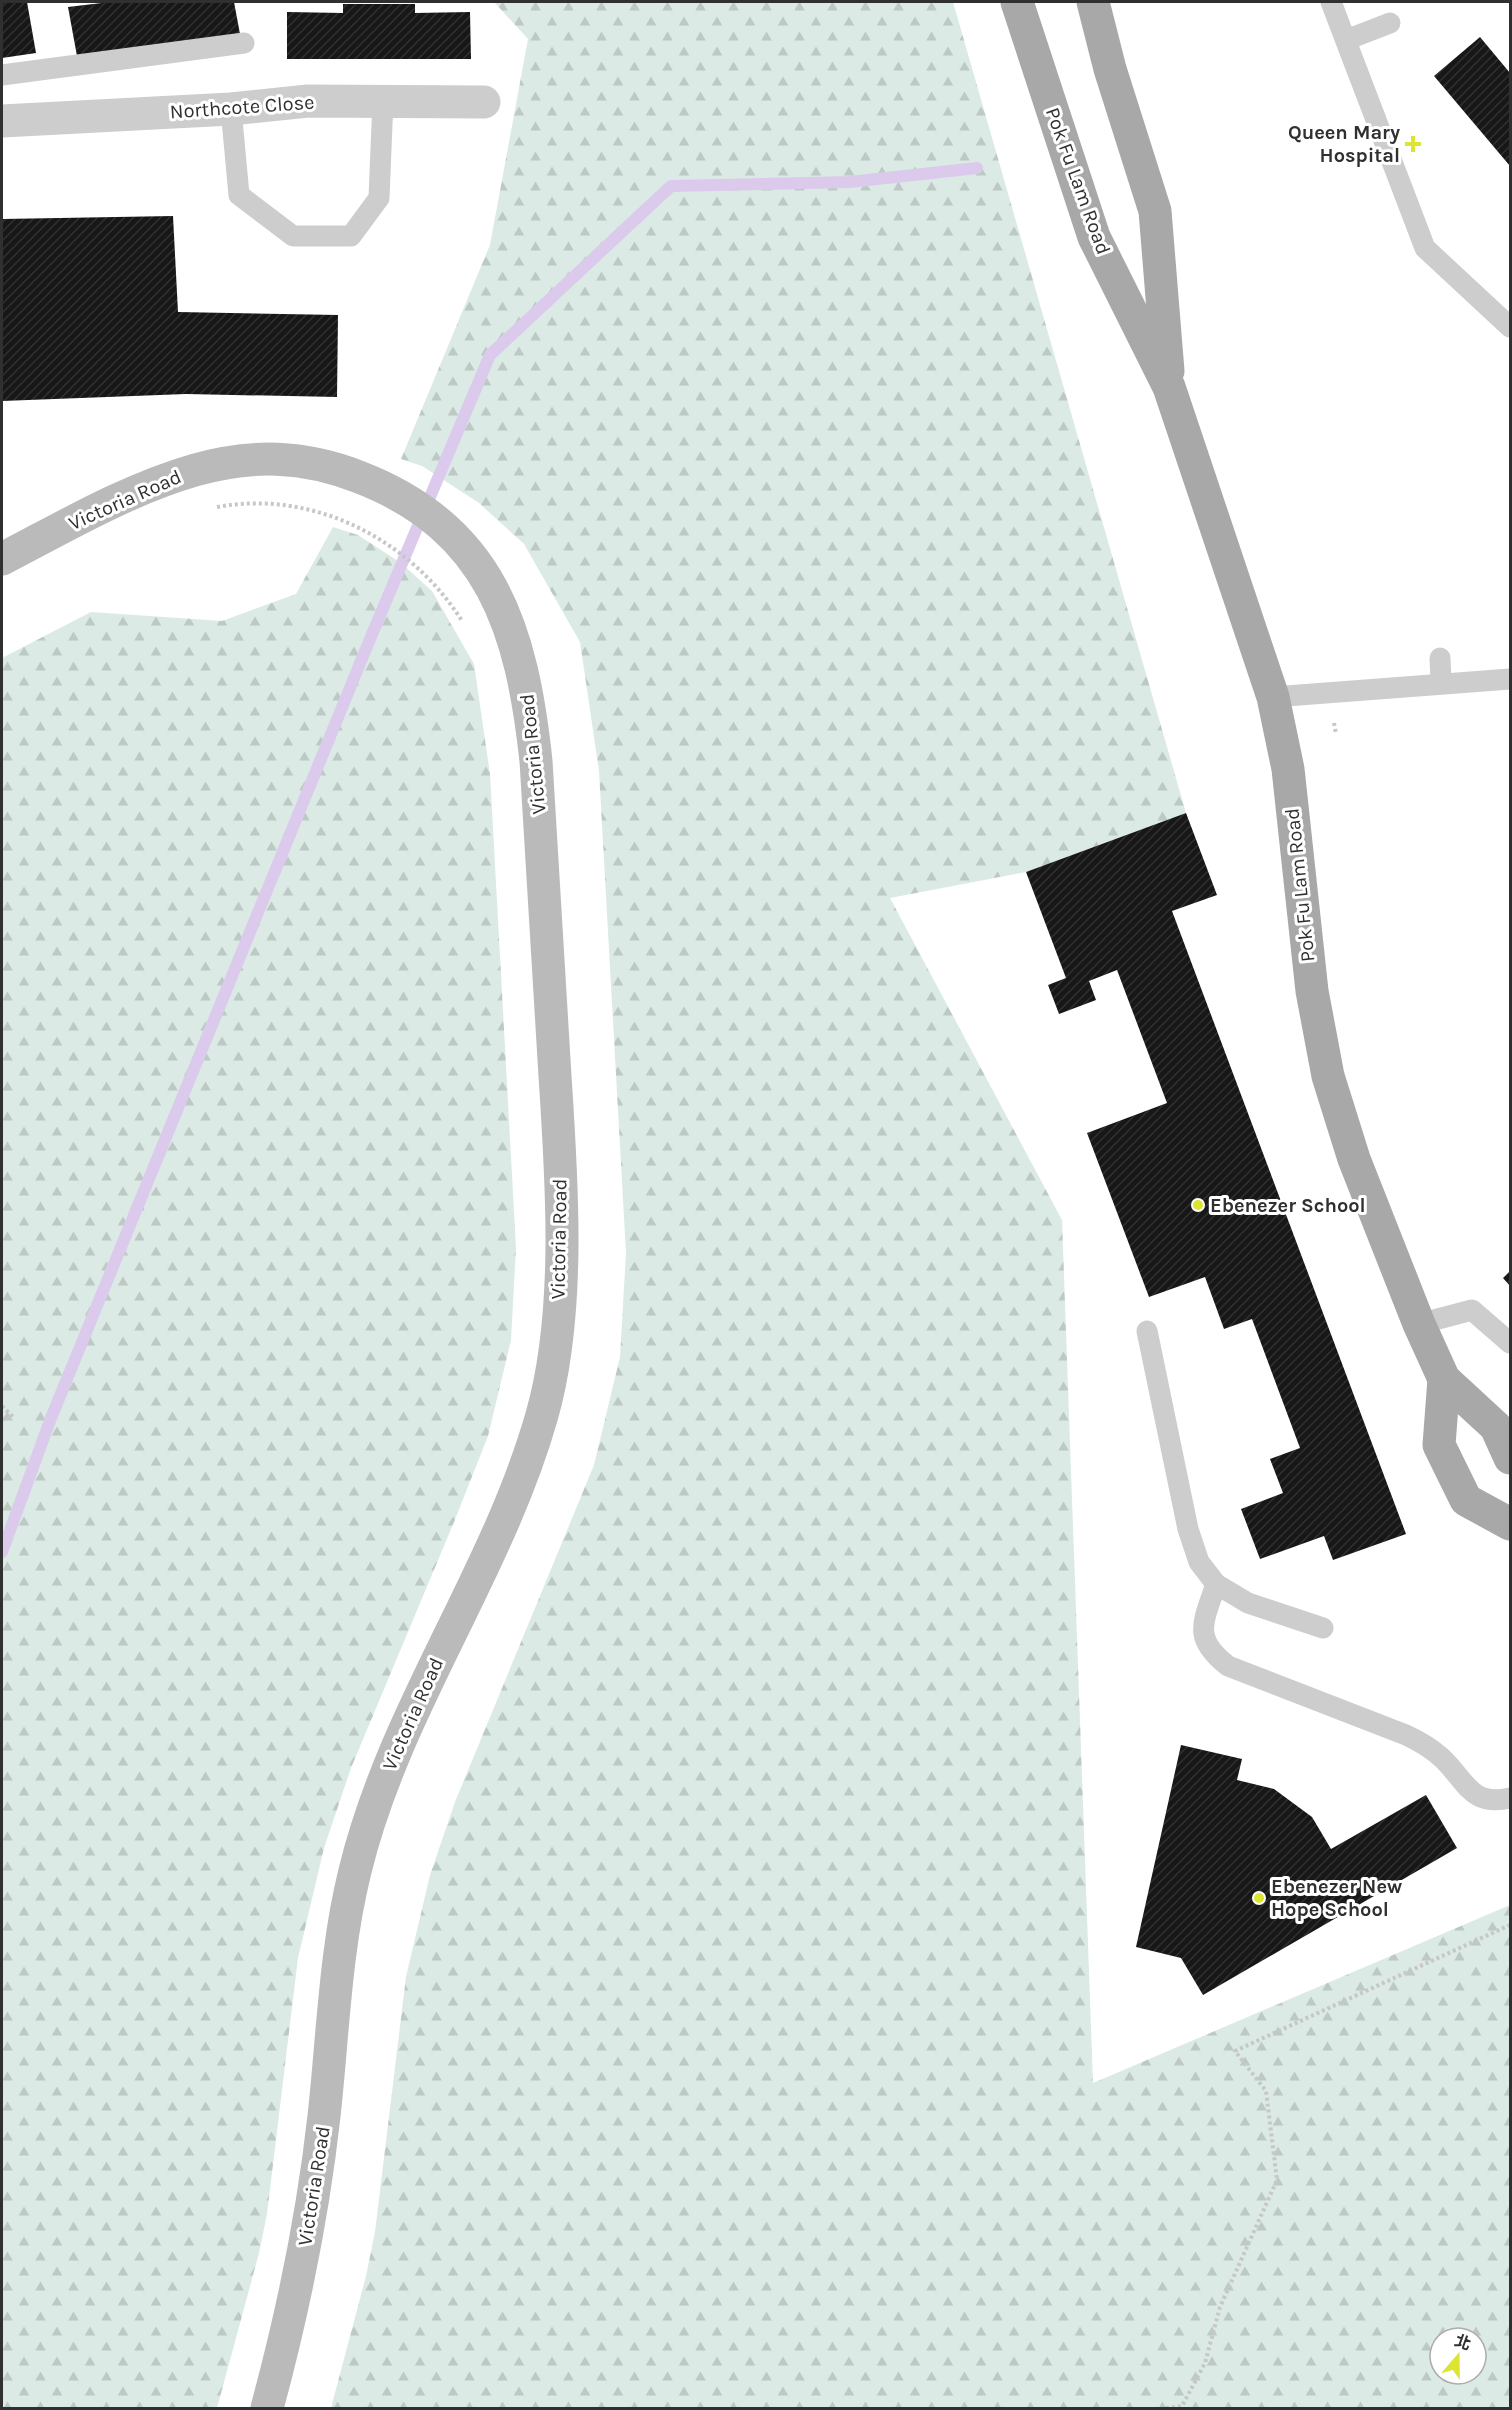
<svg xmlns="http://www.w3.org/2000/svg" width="1512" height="2410" font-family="Karla,'Noto Sans TC',sans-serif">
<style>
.forest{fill:url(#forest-firs);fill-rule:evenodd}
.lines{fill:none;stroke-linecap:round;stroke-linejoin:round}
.stream{stroke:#dccaec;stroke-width:12}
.building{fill:url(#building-hatch)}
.path{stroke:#c7c7c7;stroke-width:4;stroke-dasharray:3 3;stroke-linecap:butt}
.service{stroke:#cdcdcd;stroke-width:21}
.minor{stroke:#cdcdcd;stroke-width:33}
.secondary{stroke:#bababa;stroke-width:33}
.primary{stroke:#a8a8a8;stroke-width:33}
.poi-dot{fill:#dce533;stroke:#fff;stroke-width:2}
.labels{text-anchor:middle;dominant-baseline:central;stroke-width:6;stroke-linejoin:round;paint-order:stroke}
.street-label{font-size:20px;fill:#303030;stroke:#fff}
.poi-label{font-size:20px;font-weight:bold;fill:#303030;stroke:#fff;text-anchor:start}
</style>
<defs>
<pattern id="forest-firs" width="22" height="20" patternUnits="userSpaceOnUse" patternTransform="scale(1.5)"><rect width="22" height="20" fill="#dbeae4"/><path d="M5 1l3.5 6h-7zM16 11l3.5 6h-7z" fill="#bcc9c4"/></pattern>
<pattern id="building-hatch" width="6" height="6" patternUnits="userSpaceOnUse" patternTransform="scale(1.5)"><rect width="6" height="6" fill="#171717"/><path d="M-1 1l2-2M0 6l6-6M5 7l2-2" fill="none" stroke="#303030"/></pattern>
</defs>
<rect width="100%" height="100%" fill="#fff"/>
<!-- forest -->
<g class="forest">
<path d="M 494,2 L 953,2 L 1186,813 L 1026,872 L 890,898 L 1062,1220 L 1093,2083 L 1510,1905 L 1510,2408 L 331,2408 L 366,2276 L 375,2232 L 406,1977 L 430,1875 L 455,1802 L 594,1465 L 620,1357 L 626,1253 L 599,771 L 580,642 L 524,544 L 479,503 L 422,466 L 401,459 L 490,245 L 528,39 ZM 1440,2338 L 1476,2338 L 1476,2374 L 1440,2374 Z"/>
<polygon points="333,527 358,535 401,563 432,591 474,664 490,774 516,1248 511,1340 488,1436 454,1522 351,1768 324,1848 298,1958 267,2214 259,2253 217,2408 2,2408 2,658 91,612 222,621 296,594"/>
</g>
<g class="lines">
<!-- stream -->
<polyline class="stream" points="2,1552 51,1418 370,639 490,355 671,186 850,182 977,168"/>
</g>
<!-- building -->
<g class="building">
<polygon points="2,2 27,2 36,53 2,58"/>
<polygon points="110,2 234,2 240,34 77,56 68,7"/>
<polygon points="343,4 415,4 415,13 470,12 471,59 287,59 287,12 343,13"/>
<polygon points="1480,37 1510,73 1510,166 1434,76"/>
<polygon points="173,216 178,312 338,315 337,397 186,394 2,401 2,219"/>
<polygon points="1186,813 1217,895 1172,911 1406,1534 1333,1560 1324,1536 1260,1559 1241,1509 1283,1493 1270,1459 1300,1448 1252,1319 1224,1329 1205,1277 1149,1297 1087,1133 1167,1103 1117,970 1089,981 1096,1000 1059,1014 1048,985 1066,978 1026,872"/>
<polygon points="1510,1271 1510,1286 1503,1278"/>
<polygon points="1181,1745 1242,1759 1237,1780 1274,1789 1312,1817 1331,1849 1426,1795 1457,1848 1203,1995 1181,1958 1136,1947"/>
</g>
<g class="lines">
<!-- path -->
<g class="path">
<path d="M 217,507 C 314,489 411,540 462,621"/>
<polyline points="1334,723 1336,734"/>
<polyline points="2,1406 13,1417 2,1419"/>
<polyline points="1166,2408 1182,2406 1205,2363 1220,2307 1277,2180 1266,2091 1235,2051 1510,1925"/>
</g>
<!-- service -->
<g class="service">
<polyline points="1331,2 1425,248 1510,327"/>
<polyline points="1346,40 1390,23"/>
<polyline points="2,75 244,43"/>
<polyline points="231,109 239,195 293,236 351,236 379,198 383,100"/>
<polyline points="1440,658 1441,683"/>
<polyline points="1273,697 1510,679"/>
<polyline points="1419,1324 1472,1310 1510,1343"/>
<polyline points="1147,1331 1188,1529 1199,1562 1216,1584 1248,1603 1323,1628"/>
<path d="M 1216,1584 C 1203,1623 1192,1638 1228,1666 L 1406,1735 C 1419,1741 1431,1748 1442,1758 C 1467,1782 1471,1807 1510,1798"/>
</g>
<!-- minor -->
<polyline class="minor" points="2,121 231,109 308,101 484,102"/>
<!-- secondary -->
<path class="secondary" d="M 2,559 C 64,527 126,490 195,470 C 252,454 303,455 359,477 C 492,528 522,630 536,761 C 543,866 549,971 555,1076 C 562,1181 571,1313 542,1415 C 497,1574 394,1710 355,1871 C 335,1951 333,2035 324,2116 C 313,2215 293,2312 267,2408"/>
<!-- primary -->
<g class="primary">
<polyline points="1017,2 1094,237 1169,387 1273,697 1288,769 1312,991 1328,1076 1354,1159 1419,1324 1444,1379 1496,1427 1510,1458"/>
<polyline points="1093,2 1110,69 1155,211 1168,371"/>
<polyline points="1444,1379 1439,1445 1466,1500 1510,1524"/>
</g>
</g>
<!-- markers -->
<g class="poi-dot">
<path d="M1410 135h6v6h6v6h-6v6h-6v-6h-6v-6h6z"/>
<circle cx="1198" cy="1205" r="6"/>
<circle cx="1259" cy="1898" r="6"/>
</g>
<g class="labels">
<!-- street labels -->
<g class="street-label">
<text transform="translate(242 107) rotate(-4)">Northcote Close</text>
<text transform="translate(1078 181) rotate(70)">Pok Fu Lam Road</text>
<text transform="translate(125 500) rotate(-24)">Victoria Road</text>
<text transform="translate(533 754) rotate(-96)">Victoria Road</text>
<text transform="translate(1300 885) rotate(-96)">Pok Fu Lam Road</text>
<text transform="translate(559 1239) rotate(-89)">Victoria Road</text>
<text transform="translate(413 1714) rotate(-66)">Victoria Road</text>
<text transform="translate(314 2186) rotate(-81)">Victoria Road</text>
</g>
<!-- poi labels -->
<g class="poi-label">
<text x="1400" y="132" text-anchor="end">Queen Mary<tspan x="1400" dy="23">Hospital</tspan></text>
<text x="1210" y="1205">Ebenezer School</text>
<text x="1271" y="1886">Ebenezer New<tspan x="1271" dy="23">Hope School</tspan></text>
</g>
</g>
<!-- border -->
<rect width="1512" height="2410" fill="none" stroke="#303030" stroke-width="6"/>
<!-- north arrow -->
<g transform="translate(1458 2356) rotate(20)"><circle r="28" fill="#ffffff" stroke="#acacac" stroke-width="1.5"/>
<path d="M0-4.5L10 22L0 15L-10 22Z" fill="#dce533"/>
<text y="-9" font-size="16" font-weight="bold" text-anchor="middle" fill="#303030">北</text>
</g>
</svg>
